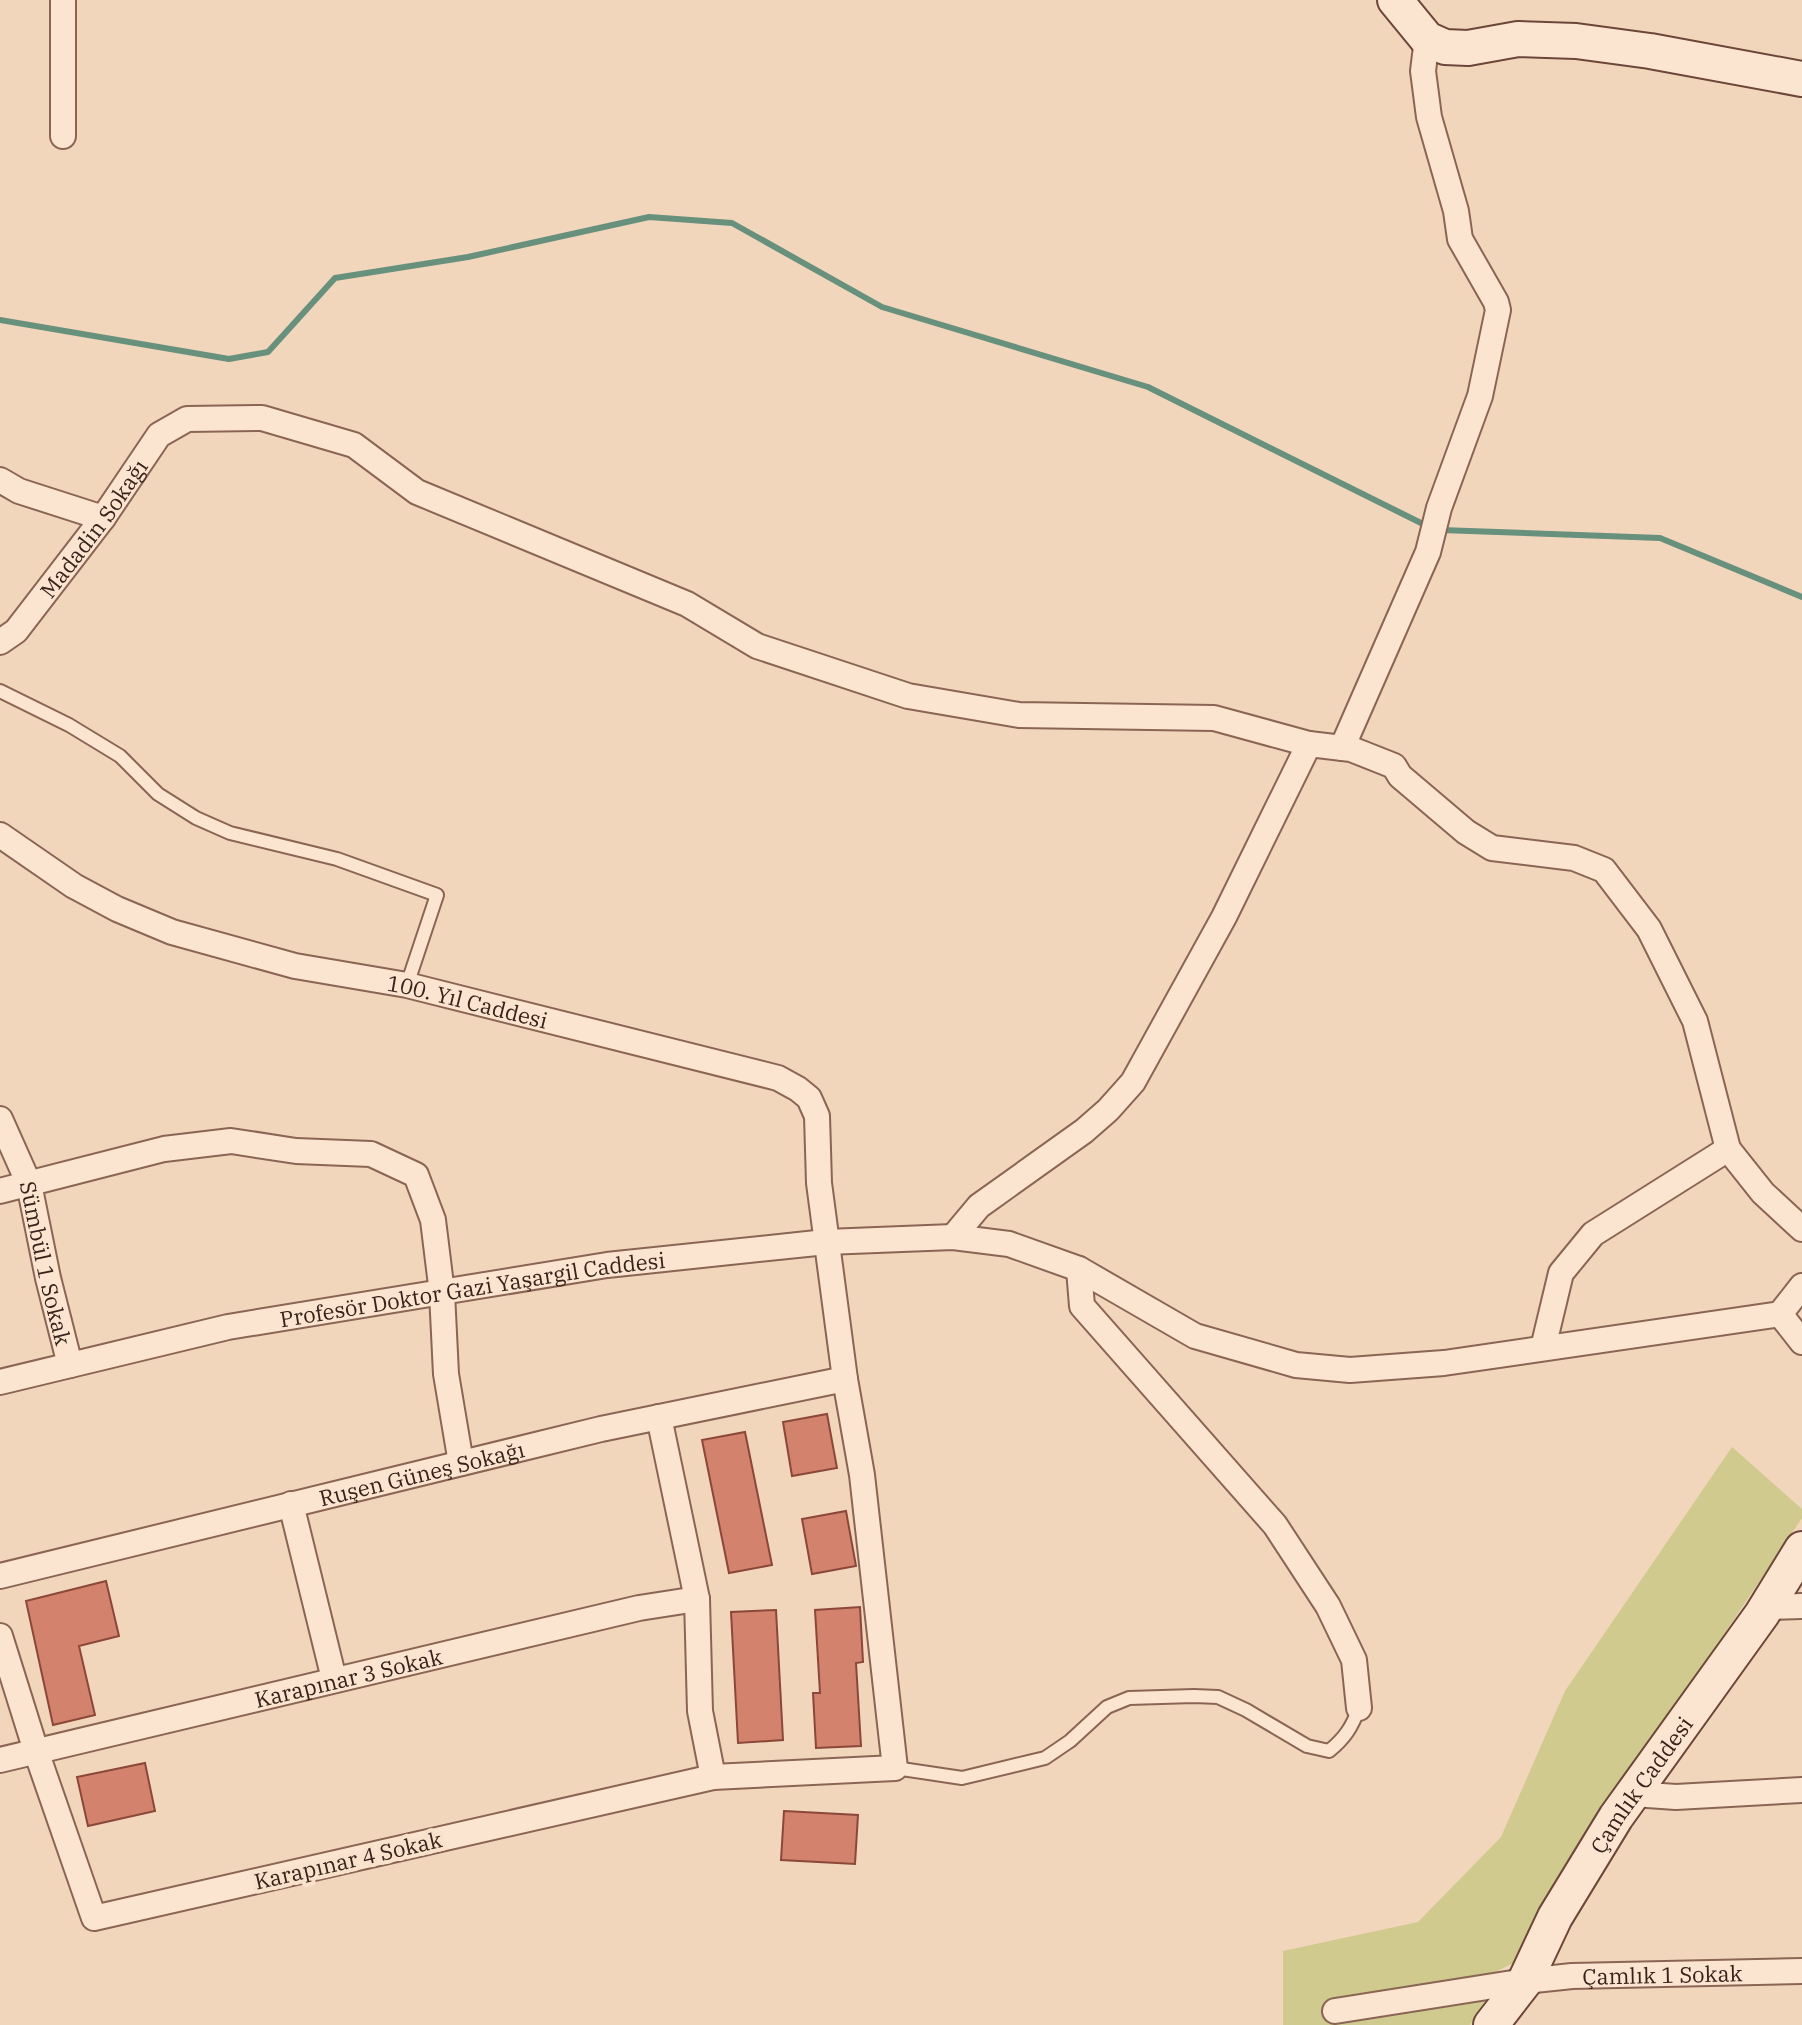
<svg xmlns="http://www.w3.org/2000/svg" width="1802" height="2025" font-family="'IBM Plex Serif',serif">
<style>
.green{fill:#d0ca8f}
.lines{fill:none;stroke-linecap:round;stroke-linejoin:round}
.stream{stroke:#67907d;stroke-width:6}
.building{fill:#d3826e;stroke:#8b4738;stroke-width:2}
.lane-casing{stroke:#8a6554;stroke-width:16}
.street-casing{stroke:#8a6554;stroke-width:28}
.secondary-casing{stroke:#6c4638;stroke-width:38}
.lane{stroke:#fce5d0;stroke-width:12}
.street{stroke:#fce5d0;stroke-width:24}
.secondary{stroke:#fce5d0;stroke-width:34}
.labels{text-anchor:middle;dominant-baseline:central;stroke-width:8;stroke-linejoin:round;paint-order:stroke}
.street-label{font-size:22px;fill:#38221a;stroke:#f8e2cc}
</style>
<rect width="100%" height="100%" fill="#f1d6bc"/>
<!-- green -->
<polygon class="green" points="1732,1447 1802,1509 1802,1518 1545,1900 1522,1959 1497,1971 1486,1999 1470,2025 1283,2025 1283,1951 1418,1922 1501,1837 1565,1691"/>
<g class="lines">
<!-- stream -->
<g class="stream">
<polyline points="0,320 229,359 268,352 335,278 468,257 649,217 732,223 882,307 1148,387 1427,526"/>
<polyline points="1441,530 1660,538 1802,597"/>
</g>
</g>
<!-- building -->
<g class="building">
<polygon points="827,1414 837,1468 792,1476 783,1422"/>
<polygon points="745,1432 772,1565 729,1573 702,1440"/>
<polygon points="846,1511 856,1566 812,1574 802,1519"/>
<polygon points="106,1581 119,1636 79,1646 95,1715 53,1725 26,1601"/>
<polygon points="860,1607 863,1662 856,1663 861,1746 816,1748 813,1693 820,1693 815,1610"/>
<polygon points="776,1610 783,1740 738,1743 731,1612"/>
<polygon points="145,1763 155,1811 88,1826 77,1777"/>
<polygon points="784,1811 858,1815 855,1864 781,1860"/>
</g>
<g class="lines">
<!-- lane casing -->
<g class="lane-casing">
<g id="lane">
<polyline points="0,691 69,725 120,756 158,794 196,818 230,833 337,859 437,895 407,985"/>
<path d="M 895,1768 L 962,1778 L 1045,1758 L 1070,1741 L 1107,1707 L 1129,1698 L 1194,1696 L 1218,1697 L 1246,1710 L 1307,1746 L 1329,1751 C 1345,1738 1352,1727 1359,1708"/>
</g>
</g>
<!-- street casing -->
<g class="street-casing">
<g id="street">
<polyline points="63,0 63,136"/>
<polyline points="0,480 19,491 103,518"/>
<path id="s1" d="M 0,642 L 16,631 L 103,518 L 159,435 L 187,419 L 262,418 L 354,445 L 417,492 L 687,604 L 757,646 L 908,696 L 1019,715 L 1214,718 L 1309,744 L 1351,749 L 1394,766 L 1400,776 L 1466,832 L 1492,848 L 1574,858 L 1604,870 L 1649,929 L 1695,1021 L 1728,1149 L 1763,1193 L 1802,1229"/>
<polyline points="1342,748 1428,552 1439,508 1480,396 1498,310 1496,302 1460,239 1456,211 1429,117 1423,71 1427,39"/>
<path id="s2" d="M 0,835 L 74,886 L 117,909 L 172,932 L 295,966 L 407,985 L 778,1078 L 798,1089 L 809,1098 L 817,1116 L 819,1183 L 845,1379 L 862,1475 L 895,1768 L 713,1777 L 94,1918 L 36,1751 L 0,1636"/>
<path id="s3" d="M 0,1119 L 29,1184 L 48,1278 L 70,1365"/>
<polyline points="0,1191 164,1149 231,1141 296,1151 371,1154 416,1175 433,1220 442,1293 446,1374 461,1463"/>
<polyline points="953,1237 979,1206 1084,1131 1108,1110 1133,1082 1224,917 1309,744"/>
<polyline points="1079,1269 1082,1306 1275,1525 1328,1606 1354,1660 1359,1708"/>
<polyline points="1780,1314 1802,1342"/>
<polyline points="1543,1348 1561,1273 1593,1234 1728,1149"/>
<path id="s4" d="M 0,1382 L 228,1327 L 607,1265 L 826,1242 L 953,1237 L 1009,1244 L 1079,1269 L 1195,1336 L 1296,1365 L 1350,1370 L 1444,1363 L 1780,1314 L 1802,1286"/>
<polyline points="659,1417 697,1599 700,1711 713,1777"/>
<polyline points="291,1504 334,1679"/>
<path id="s5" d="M 0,1576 L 601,1429 L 845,1379"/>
<polyline points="1767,1607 1802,1606"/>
<path id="s6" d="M 0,1760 L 639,1608 L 697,1599"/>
<polyline points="1633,1794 1676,1797 1802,1790"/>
<path id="s7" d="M 1335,2011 L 1525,1981 L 1572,1976 L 1802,1971"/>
</g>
</g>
<!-- secondary casing -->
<g class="secondary-casing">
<g id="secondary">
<polyline points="1395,0 1427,39 1445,47 1468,48 1518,39 1576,41 1650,51 1802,79"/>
<path id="s8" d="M 1491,2025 L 1525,1981 L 1555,1917 L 1616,1817 L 1762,1614 L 1802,1549"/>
</g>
</g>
<!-- lane -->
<use href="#lane" class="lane"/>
<!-- street -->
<use href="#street" class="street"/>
<!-- secondary -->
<use href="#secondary" class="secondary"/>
</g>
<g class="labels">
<!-- street labels -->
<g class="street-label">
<text stroke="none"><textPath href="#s1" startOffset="148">Madadin Sokağı</textPath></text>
<text stroke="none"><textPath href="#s2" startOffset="502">100. Yıl Caddesi</textPath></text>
<text stroke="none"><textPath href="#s3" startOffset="152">Sümbül 1 Sokak</textPath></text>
<text stroke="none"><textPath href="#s4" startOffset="482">Profesör Doktor Gazi Yaşargil Caddesi</textPath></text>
<text stroke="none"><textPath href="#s5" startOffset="434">Ruşen Güneş Sokağı</textPath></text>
<text stroke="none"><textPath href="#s6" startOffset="358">Karapınar 3 Sokak</textPath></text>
<text stroke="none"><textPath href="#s8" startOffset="284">Çamlık Caddesi</textPath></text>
<text transform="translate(348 1860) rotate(-13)">Karapınar 4 Sokak</text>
<text stroke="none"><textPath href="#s7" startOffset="330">Çamlık 1 Sokak</textPath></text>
</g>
</g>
</svg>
